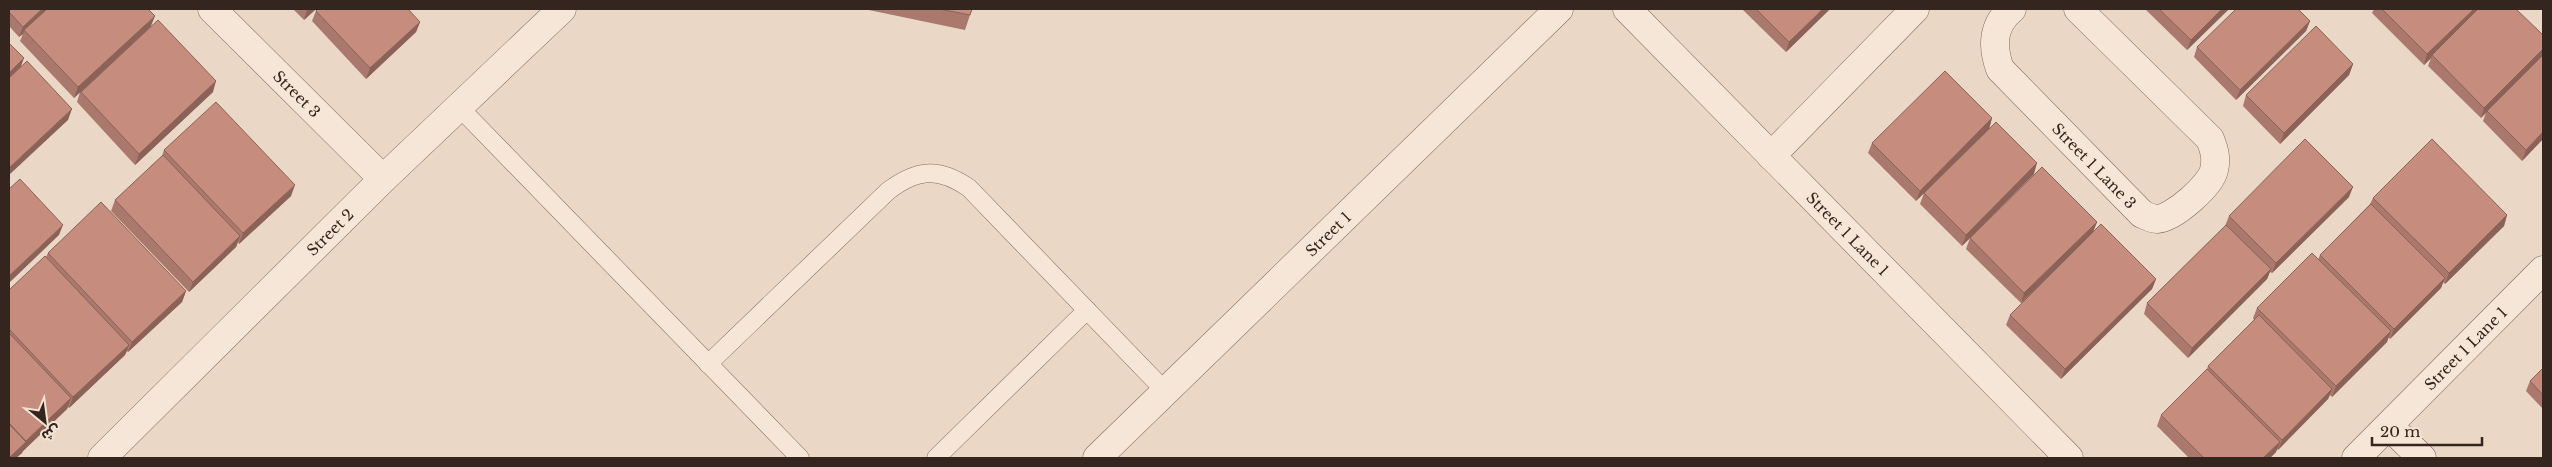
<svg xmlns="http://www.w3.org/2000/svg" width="2552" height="467" font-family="'Libre Baskerville','Noto Sans Arabic',serif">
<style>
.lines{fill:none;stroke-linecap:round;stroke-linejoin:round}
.service-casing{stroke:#84695c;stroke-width:19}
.minor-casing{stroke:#84695c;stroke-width:29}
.service{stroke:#f6e6d7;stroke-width:18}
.minor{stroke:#f6e6d7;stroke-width:28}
.wall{fill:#aa786c}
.shaded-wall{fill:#8b6258}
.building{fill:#c68c7d;stroke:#8b6258}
.labels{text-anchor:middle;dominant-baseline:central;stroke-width:4;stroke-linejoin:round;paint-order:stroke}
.street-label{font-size:15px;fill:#35251f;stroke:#f3e3d3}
</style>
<rect width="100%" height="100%" fill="#ead7c5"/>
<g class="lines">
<!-- service casing -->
<g class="service-casing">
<g id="service">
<polyline points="459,107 800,458"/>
<path d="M 708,364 L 888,191 C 917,169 938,167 969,188 L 1166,392"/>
<polyline points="936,458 1087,310"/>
</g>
</g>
<!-- minor casing -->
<g class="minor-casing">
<g id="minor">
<path id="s1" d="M 212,9 L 383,179"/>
<path id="s2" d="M 1627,9 L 2069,458"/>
<path id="s3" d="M 2012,9 C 1992,25 1992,47 2000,69 L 2142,214 C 2147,216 2152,219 2157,219 C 2174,218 2211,185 2214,170 C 2217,158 2214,149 2210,139 L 2078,9"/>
<polyline points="1771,156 1915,9"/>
<polyline points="2389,426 2422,458"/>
<path id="s4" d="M 102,458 L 383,179 L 562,9"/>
<path id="s5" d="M 1097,458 L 1559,9"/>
<path id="s6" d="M 2356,458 L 2543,270"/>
</g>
</g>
<!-- service -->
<use href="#service" class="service"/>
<!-- minor -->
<use href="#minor" class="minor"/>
</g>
<!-- wall -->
<g class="wall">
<polygon points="9,9 151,26 213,92 135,165 77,102 80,92 74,98 20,41 23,34 19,37 9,26"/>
<polygon points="293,9 316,9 304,20"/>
<polygon points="864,9 972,9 965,30"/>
<polygon points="1742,9 1830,9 1786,52"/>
<polygon points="2145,9 2229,9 2187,50"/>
<polygon points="2374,9 2516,9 2543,139 2522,161 2483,121 2486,112 2481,118 2428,66 2431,58 2424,65 2372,13"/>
<polygon points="316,11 420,22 416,32 366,79 312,21"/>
<polygon points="2310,21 2306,31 2236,100 2194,57 2197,47"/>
<polygon points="2353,64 2349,75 2280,144 2243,106 2246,95"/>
<polygon points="1992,118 1989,129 1916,201 1868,153 1872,143"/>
<polygon points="164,150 291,196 239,244 238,242 236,247 189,292 111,211 115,200 162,156"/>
<polygon points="2034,174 1962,246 1920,204 1924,193"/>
<polygon points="2349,197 2272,273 2270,272 2267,279 2188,358 2144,314 2147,303 2225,226 2229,216"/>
<polygon points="2373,198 2507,215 2504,226 2445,284 2443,282 2441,288 2390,339 2388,337 2387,342 2332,397 2330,395 2328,399 2278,450 2277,449 2276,452 2270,458 2189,458 2157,426 2161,415 2207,369 2208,366 2254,320 2253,318 2257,308 2318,260 2320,255 2370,204"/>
<polygon points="2097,222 2093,232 2021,303 1966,249 1970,238"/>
<polygon points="48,253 186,291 182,302 128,352 127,351 125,355 69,408 68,407 67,409 23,451 22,453 16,458 9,458 9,290 46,257"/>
<polygon points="2156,279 2152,289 2061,379 2006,325 2010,315"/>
<polygon points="2543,368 2543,409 2526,391 2530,381"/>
</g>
<!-- shaded-wall -->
<g class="shaded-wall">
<polygon points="42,9 50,9 24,30 23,34 19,37 23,27"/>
<polygon points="309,9 316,9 304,20 307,10"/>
<polygon points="1823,9 1830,9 1786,52 1789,42"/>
<polygon points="2222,9 2229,9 2187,50 2191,40"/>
<polygon points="2474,9 2480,9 2432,55 2431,58 2424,65 2427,54"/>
<polygon points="155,16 151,26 74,98 78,87"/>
<polygon points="2310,21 2306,31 2236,100 2240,90"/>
<polygon points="420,22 416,32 366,79 370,68"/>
<polygon points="2543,49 2543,55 2481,118 2484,108"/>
<polygon points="24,58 20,69 9,80 9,73"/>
<polygon points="2353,64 2349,75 2280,144 2284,133"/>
<polygon points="216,81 213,92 135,165 139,154"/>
<polygon points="72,109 68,120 9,175 9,168"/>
<polygon points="1992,118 1989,129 1916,201 1920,191"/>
<polygon points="2543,132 2543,139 2522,161 2526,150"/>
<polygon points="2037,163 2034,174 1962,246 1966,235"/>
<polygon points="295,185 291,196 239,244 243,233"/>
<polygon points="2353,187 2349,197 2272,273 2276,263"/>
<polygon points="2507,215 2504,226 2445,284 2449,273"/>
<polygon points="2097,222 2093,232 2021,303 2024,293"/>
<polygon points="63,225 59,235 9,283 9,276"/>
<polygon points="240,236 236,247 189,292 193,282"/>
<polygon points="2271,269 2267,279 2188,358 2192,348"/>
<polygon points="2445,278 2441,288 2390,339 2394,329"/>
<polygon points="2156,279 2152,289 2061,379 2065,369"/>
<polygon points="186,291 182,302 128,352 132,342"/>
<polygon points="2391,331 2387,342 2332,397 2336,386"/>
<polygon points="129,345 125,355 69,408 73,397"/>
<polygon points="2332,389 2328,399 2278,450 2282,440"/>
<polygon points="71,398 67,409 23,451 22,453 16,458 9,458"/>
<polygon points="2280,442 2276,452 2270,458 2263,458"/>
</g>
<!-- building -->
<g class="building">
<polygon points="9,9 42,9 23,27 9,12"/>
<polygon points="47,9 148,9 155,16 78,87 24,30"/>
<polygon points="318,9 408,9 420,22 370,68 316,11"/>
<polygon points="939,9 972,9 970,15"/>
<polygon points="1756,9 1823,9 1789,42"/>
<polygon points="2159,9 2222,9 2191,40"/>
<polygon points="2236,9 2298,9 2310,21 2240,90 2197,47"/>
<polygon points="2382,9 2474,9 2427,54"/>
<polygon points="2478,9 2516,9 2543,35 2543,49 2484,108 2432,55"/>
<polygon points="158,20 216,81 139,154 81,92"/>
<polygon points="2316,26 2353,64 2284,133 2246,95"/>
<polygon points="9,43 24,58 9,73"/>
<polygon points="2543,55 2543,132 2526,150 2487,111"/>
<polygon points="27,61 72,109 9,168 9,78"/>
<polygon points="1945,71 1992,118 1920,191 1872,143"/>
<polygon points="216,102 295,185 243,233 164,150"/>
<polygon points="1996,122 2037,163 1966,235 1924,193"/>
<polygon points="2305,139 2353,187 2276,263 2229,216"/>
<polygon points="2432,139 2507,215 2449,273 2373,198"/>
<polygon points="163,155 240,236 193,282 115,200"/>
<polygon points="2042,167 2097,222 2024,293 1970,238"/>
<polygon points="20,179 63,225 9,276 9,189"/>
<polygon points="101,202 186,291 132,342 48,253"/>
<polygon points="2371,204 2445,278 2394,329 2320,255"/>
<polygon points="2101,224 2156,279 2065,369 2010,315"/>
<polygon points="2226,225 2271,269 2192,348 2147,303"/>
<polygon points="2312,253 2391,331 2336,386 2257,308"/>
<polygon points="45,256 129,345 73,397 9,329 9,290"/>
<polygon points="2259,315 2332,389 2282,440 2208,366"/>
<polygon points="9,333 71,398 26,441 9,423"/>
<polygon points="2543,368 2543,395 2530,381"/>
<polygon points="2207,369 2280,442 2263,458 2204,458 2161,415"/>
<polygon points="9,424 26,442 9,458"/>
</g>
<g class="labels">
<!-- street labels -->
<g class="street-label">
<text stroke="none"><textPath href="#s1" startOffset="120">Street 3</textPath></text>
<text stroke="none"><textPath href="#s3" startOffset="201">Street 1 Lane 3</textPath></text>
<text stroke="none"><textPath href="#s4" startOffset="321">Street 2</textPath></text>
<text stroke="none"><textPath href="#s2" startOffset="315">Street 1 Lane 1</textPath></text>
<text stroke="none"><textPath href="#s5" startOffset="322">Street 1</textPath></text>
<text stroke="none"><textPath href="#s6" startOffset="155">Street 1 Lane 1</textPath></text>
</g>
</g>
<!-- border -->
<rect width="2552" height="467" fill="none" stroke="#35251f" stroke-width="20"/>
<!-- north arrow -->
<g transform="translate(45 422) rotate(151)" stroke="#f3e3d3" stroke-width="4" paint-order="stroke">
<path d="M0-4L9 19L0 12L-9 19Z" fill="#35251f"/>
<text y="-8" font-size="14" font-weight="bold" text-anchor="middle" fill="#35251f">ش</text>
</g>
<!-- scale -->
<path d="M2372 437v8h110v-8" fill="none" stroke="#35251f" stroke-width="2.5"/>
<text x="2380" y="437" font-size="15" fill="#35251f" stroke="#f3e3d3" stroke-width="4" paint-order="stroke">20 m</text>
</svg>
